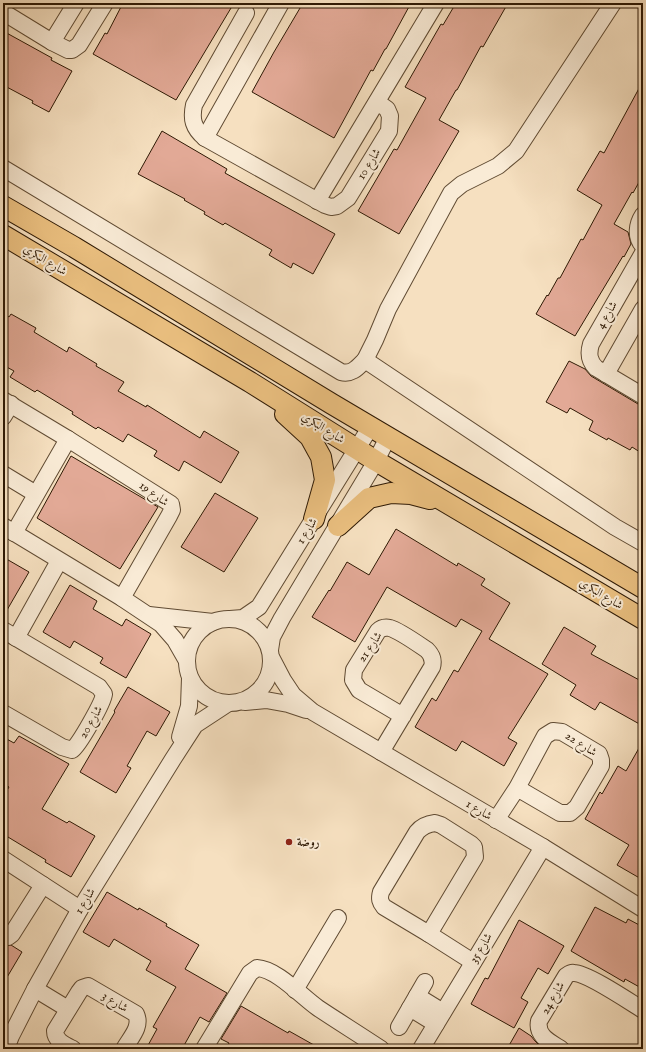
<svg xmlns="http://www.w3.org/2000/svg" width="646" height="1052" font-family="'IM FELL English',Amiri,serif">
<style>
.building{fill:#e2a996;stroke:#2e1904}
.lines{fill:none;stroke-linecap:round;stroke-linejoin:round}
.minor-casing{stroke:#604b33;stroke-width:18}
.major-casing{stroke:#2e1904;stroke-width:22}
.minor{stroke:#f9ebd6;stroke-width:16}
.major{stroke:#ebc080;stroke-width:20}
.poi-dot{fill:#8f2418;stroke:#f9ebd6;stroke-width:1.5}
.labels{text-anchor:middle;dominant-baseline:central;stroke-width:4;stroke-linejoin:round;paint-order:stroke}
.street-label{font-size:12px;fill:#2e1904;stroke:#f9ebd6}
.poi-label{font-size:12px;font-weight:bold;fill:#2e1904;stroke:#f9ebd6;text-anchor:start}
</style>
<rect width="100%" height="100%" fill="#f6e0c0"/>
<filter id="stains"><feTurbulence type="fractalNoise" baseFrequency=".005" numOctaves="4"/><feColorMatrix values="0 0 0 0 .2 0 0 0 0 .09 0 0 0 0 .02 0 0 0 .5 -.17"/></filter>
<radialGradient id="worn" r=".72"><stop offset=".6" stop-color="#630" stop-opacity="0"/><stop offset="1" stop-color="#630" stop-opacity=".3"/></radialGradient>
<!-- building -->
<g class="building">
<polygon points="123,3 234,3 176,100 93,54 105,33 107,34"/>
<polygon points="303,3 411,3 386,49 385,49 373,71 371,70 334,138 252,92 274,52"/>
<polygon points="456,3 508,3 483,47 481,46 457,90 456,90 439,120 459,131 399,234 358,211 394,149 397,150 426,98 405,87 441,24 443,25"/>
<polygon points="3,31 52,58 51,60 72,71 49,112 32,103 33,101 3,85"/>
<polygon points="643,81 643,175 633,193 632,192 614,224 628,232 631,244 624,257 623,256 575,336 536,314 547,295 548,296 558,278 560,278 581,239 583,240 602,205 577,190 600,151 604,153"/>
<polygon points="162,131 227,169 225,173 335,234 313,274 293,263 291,268 269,255 272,250 225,223 223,225 204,214 205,212 184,200 185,199 138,174"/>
<polygon points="3,313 9,317 11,314 36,328 34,332 67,352 69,347 97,364 96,366 124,382 118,391 146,407 147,405 200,438 204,431 239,452 221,483 184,461 179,471 154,456 157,451 128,434 123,442 98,427 96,429 72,414 73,412 37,390 35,392 10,377 14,371 3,365"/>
<polygon points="569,361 585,369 591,376 638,404 643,406 643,454 632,447 630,450 608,438 607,440 589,430 593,421 570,408 567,413 546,402"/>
<polygon points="71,456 158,507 120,569 37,518"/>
<polygon points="215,493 258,518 224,572 181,547"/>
<polygon points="396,529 457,566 458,563 485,579 481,585 510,603 489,639 548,674 508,738 517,743 504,766 462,741 456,751 415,727 432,698 436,701 454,670 458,672 482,631 461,619 456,627 387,587 355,642 312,617 329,590 330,591 347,562 369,575"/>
<polygon points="3,557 29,572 3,617"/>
<polygon points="70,585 97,601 93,609 122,626 126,619 151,634 126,678 100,663 103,658 74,641 70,648 43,632"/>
<polygon points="564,627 596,646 591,654 643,682 643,726 600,702 595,710 570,695 576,685 542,664"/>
<polygon points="128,687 170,712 156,736 147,731 127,766 131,768 116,793 80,772 115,712 114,711"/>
<polygon points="19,736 69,764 42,809 67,823 69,821 95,836 71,877 45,862 46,860 3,834 3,797 9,787 3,783 3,737 14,743"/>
<polygon points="643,741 643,880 617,865 629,845 585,819 600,792 602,794 618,766 626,771"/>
<polygon points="107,892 138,910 139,908 167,924 166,926 199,945 185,969 227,993 209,1022 200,1017 182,1049 146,1049 157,1029 153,1027 176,987 146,970 151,961 114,939 109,947 83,932"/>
<polygon points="595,907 626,923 628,919 643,927 643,989 625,979 624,982 571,951"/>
<polygon points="519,920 564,946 548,974 538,968 521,998 528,1002 514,1028 471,1004 485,978 488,979"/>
<polygon points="11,945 22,952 3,984 3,946"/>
<polygon points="241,1006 288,1033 289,1031 321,1049 226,1049 229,1043 221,1039"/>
<polygon points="519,1028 531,1036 535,1041 543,1049 507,1049"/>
</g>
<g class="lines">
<!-- minor casing -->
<g class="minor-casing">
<g id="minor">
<polyline points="3,12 52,42 68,50 72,50 79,45 105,3"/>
<path d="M 246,13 L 194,105 C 191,119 193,128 205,138 L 325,205 L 331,207 L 337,206 L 348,198 L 389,131 L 390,116 L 387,109 L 377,102"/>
<polyline points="52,42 76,3"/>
<polyline points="205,138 281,3"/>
<path d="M 3,168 L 341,372 C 352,375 358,367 365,360 L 615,527 L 643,543"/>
<polyline points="317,201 436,3"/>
<path d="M 643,215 C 637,224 635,237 643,246"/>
<path d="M 643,253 L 591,344 C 588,354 589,361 596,368 L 643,396"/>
<polyline points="365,360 375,340 388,309 451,193 462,184 498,166 516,151 613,3"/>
<polyline points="606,374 643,309"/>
<polyline points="3,400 68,439 171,504 172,510 169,516 122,598"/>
<polyline points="3,417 11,404"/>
<polyline points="3,474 36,494"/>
<polyline points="3,526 122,598 161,624 175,640 187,661"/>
<polyline points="14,533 68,439"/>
<polyline points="149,615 213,622"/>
<circle cx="229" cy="661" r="42"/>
<polyline points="230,619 243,618 259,607 371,426"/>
<path d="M 3,630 L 99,687 L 104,694 C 103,703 79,745 72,750 L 62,747 L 3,713"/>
<polyline points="16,638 59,561"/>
<polyline points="270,650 272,637 282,618 376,461 388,437"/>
<polyline points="272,659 283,680 293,695 313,712 543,847 643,909"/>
<polyline points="245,702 266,700 288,704 306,710"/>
<polyline points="180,737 189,706 190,678"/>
<path d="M 381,752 L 432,667 C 434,660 432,655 427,650 C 418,644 400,631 390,628 C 385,627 381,628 378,631 L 354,670 L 353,680 L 359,690 L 403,716"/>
<polyline points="496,820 517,788 545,736 553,731 562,732 599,754 601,760 601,766 577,807 570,813 560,813 517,788"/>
<path d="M 435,823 L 441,825 L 471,844 L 474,847 L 475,857 L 429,934 L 384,907 C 380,902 379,899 381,892 L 417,832 C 422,826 427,824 435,823 Z"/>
<polyline points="3,859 80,909"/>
<polyline points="429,934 473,962"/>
<polyline points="3,937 8,937 12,934 43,885"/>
<polyline points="35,989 68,1009"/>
<polyline points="295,990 338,918"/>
<polyline points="417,996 443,1012"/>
<polyline points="410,1008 436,1024"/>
<polyline points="399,1027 425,982"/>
<polyline points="6,1049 11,1036 35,989 80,909 173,759 195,725 227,704"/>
<path d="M 73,1049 C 65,1045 55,1041 55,1031 L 79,992 L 82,988 L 88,986 L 136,1014 C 142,1027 130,1038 124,1049"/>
<path d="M 204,1049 L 250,973 L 257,968 C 277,969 302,997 318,1008 C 339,1022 360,1035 381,1049"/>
<polyline points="421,1049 543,847"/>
<path d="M 561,1049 C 550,1042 536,1036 539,1021 L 566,976 C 569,974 571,972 574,973 C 587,973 630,1002 643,1010"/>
</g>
</g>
<!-- major casing -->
<g class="major-casing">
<g id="major">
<polyline points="3,206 74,247 332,404 643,588"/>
<polyline points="3,235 250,382 376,461 643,619"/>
<polyline points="285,414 310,437 321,457 325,480 314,519"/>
<polyline points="338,526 369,498 391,493 411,494 430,499"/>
</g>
</g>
<!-- minor -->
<use href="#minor" class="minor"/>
<!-- major -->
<use href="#major" class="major"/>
</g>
<!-- markers -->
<circle class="poi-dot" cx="289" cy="842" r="4"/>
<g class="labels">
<!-- street labels -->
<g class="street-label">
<text transform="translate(369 164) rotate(-58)">شارع 10</text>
<text transform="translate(45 260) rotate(31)">شارع البكري</text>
<text transform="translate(607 315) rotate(-60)">شارع 4</text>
<text transform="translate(323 428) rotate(32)">شارع البكري</text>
<text transform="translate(154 494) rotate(36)">شارع 19</text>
<text transform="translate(307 531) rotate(-58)">شارع 1</text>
<text transform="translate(601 594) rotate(31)">شارع البكري</text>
<text transform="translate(370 647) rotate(-56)">شارع 21</text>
<text transform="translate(91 722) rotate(-60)">شارع 20</text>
<text transform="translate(581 744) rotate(33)">شارع 22</text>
<text transform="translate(479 810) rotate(31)">شارع 1</text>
<text transform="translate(85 901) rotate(-59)">شارع 1</text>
<text transform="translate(481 948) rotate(-59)">شارع 35</text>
<text transform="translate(553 998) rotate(-60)">شارع 24</text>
<text transform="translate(115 1002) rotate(31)">شارع 3</text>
</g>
<!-- poi labels -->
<g class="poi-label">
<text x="297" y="842">روضة</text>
</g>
</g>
<!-- margin -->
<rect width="646" height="1052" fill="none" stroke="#f6e0c0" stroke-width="16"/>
<rect x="4" y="4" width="638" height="1044" fill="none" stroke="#2e1904" stroke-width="2"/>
<rect x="8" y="8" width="630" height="1036" fill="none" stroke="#2e1904"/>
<rect width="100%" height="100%" filter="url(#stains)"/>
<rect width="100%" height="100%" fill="url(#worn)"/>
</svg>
